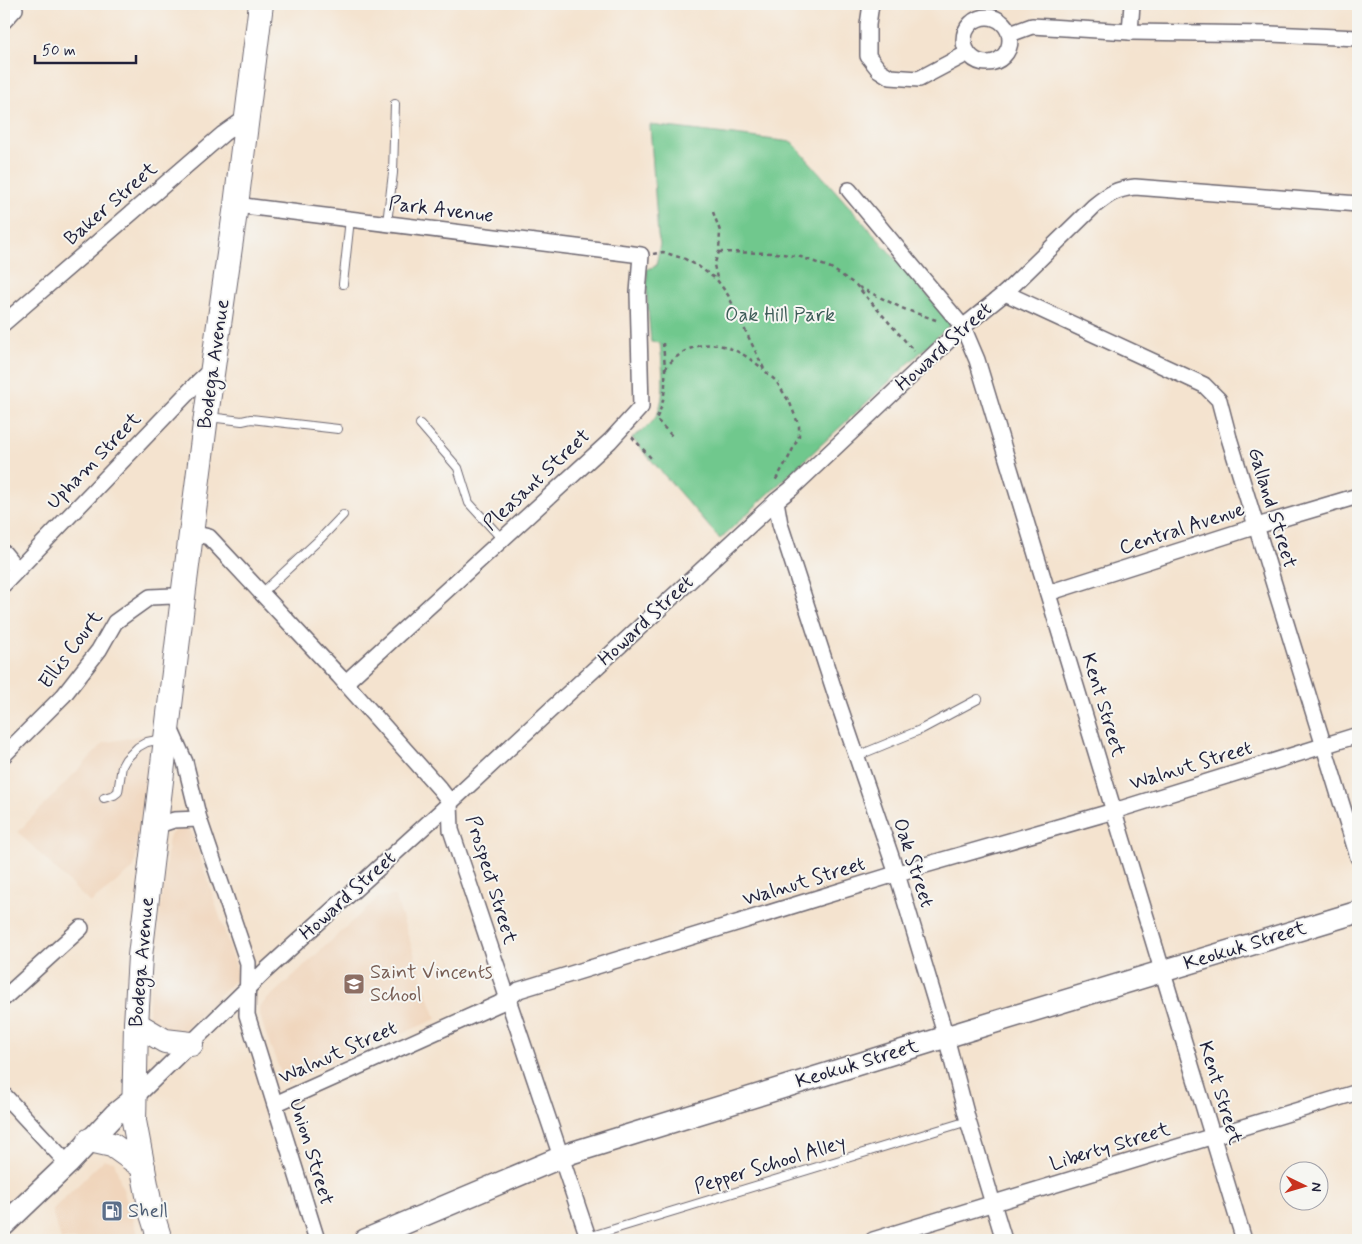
<svg xmlns="http://www.w3.org/2000/svg" width="1362" height="1244" font-family="Mynerve,sans-serif">
<style>
.built{fill:#f0d5bc}
.green{fill:#70c88d;stroke:#497564}
.lines{fill:none;stroke-linecap:round;stroke-linejoin:round}
.lane-casing{stroke:#6c666f;stroke-width:10}
.street-casing{stroke:#6c666f;stroke-width:18}
.secondary-casing{stroke:#6c666f;stroke-width:24}
.primary-casing{stroke:#6c666f;stroke-width:26}
.path{stroke:#6c666f;stroke-width:2.5;stroke-dasharray:4 4;stroke-linecap:butt}
.lane{stroke:#fff;stroke-width:8}
.street{stroke:#fff;stroke-width:15}
.secondary{stroke:#fff;stroke-width:21}
.primary{stroke:#fff;stroke-width:24}
.labels{text-anchor:middle;dominant-baseline:central;stroke-width:4;stroke-linejoin:round;paint-order:stroke}
.street-label{font-size:20px;fill:#22223b;stroke:#f6f6f2}
.park-label{font-size:20px;fill:#3d5c58;stroke:#f6f6f2}
.education-label{font-size:20px;fill:#785e54;stroke:#f6f6f2;text-anchor:start}
.service-label{font-size:20px;fill:#4e5e75;stroke:#f6f6f2;text-anchor:start}
</style>
<rect width="100%" height="100%" fill="#f6f6f2"/>
<filter id="ink" filterUnits="userSpaceOnUse"><feTurbulence type="fractalNoise" baseFrequency=".02" numOctaves="2"/><feDisplacementMap in="SourceGraphic" scale="10" xChannelSelector="R" yChannelSelector="G"/><feConvolveMatrix kernelMatrix="1 2 1 2 8 2 1 2 1" color-interpolation-filters="sRGB"/></filter>
<filter id="wash" filterUnits="userSpaceOnUse"><feTurbulence type="fractalNoise" baseFrequency=".0096" numOctaves="4" result="noise"/><feDisplacementMap in="SourceGraphic" scale="20" xChannelSelector="R" yChannelSelector="G"/><feGaussianBlur stdDeviation="1.12" result="paint"/><feColorMatrix in="noise" values="0 0 0 0 0 0 0 0 0 0 0 0 0 0 0 0 0 1.4 0 .05"/><feComposite in="paint" operator="in"/></filter>
<g filter="url(#wash)">
<rect width="100%" height="100%" fill="#f4e3cf"/>
<!-- built -->
<g class="built">
<polygon points="152,733 134,868 90,903 18,832 104,743"/>
<polygon points="179,828 187,829 192,832 237,969 238,975 235,980 181,1033 177,1035 150,1023 149,1017 150,989 169,838 171,834"/>
<polygon points="395,896 436,1019 285,1084 265,1032 258,1008 379,897"/>
<polygon points="104,1160 114,1161 139,1240 61,1240 52,1210"/>
</g>
<!-- green -->
<path class="green" d="M 650,125 L 792,142 L 952,323 L 720,539 L 632,438 C 638,433 648,427 653,421 C 668,403 662,364 660,343 L 651,342 L 647,298 L 647,269 L 656,266 L 660,244 L 658,235 Z"/>
</g>
<g filter="url(#ink)">
<g class="lines">
<!-- lane casing -->
<g class="lane-casing">
<g id="lane">
<polyline points="387,223 393,173 395,104"/>
<polyline points="343,284 350,219"/>
<polyline points="209,417 242,421 251,419 338,429"/>
<polyline points="420,424 458,468 469,503 502,539"/>
<polyline points="262,593 321,538 343,515"/>
<polyline points="857,756 920,730 978,699"/>
<polyline points="104,798 114,795 118,792 122,766 126,759 138,747 147,742 162,739"/>
<polyline points="585,1238 968,1121"/>
</g>
</g>
<!-- street casing -->
<g class="street-casing">
<g id="street">
<polyline points="871,4 868,25 868,56 879,70 890,77 919,79 968,53"/>
<circle cx="987" cy="40" r="23"/>
<polyline points="4,21 15,9"/>
<polyline points="1130,32 1132,4"/>
<polyline points="1010,34 1032,26 1130,32 1271,34 1358,38"/>
<polyline points="849,190 963,327 977,360 1244,1240"/>
<polyline points="236,205 641,255 638,293 641,407 610,441 345,683"/>
<polyline points="1005,293 1204,385 1219,400 1229,438 1358,857"/>
<polyline points="4,323 223,134 247,117"/>
<polyline points="776,501 780,524 837,699 897,874 946,1037 968,1121 1004,1240"/>
<polyline points="192,533 209,537 339,676 440,789 450,802 451,830 589,1240"/>
<polyline points="4,553 17,569"/>
<polyline points="4,584 199,381 214,367"/>
<polyline points="1048,593 1257,526 1358,496"/>
<polyline points="169,726 185,762 199,819 248,963 247,1015 317,1240"/>
<polyline points="4,755 64,695 99,650 115,622 150,597 173,596 183,597"/>
<polyline points="156,826 174,820 199,819"/>
<polyline points="4,998 81,928"/>
<polyline points="4,1095 68,1164"/>
<path d="M 135,1098 L 264,972 L 438,814 L 776,501 L 791,489 L 963,327 L 1005,293 L 1094,206 C 1109,194 1116,189 1135,187 L 1358,204"/>
<polyline points="275,1104 498,1004 508,999 519,990 915,868 1114,811 1358,735"/>
<polyline points="873,1240 1358,1092"/>
</g>
</g>
<!-- secondary casing -->
<g class="secondary-casing">
<g id="secondary">
<polyline points="4,1225 68,1164 115,1114 135,1098"/>
<polyline points="365,1240 571,1153 946,1037 1358,912"/>
</g>
</g>
<!-- primary casing -->
<g class="primary-casing">
<g id="primary">
<polyline points="136,1024 165,1041 191,1044"/>
<polyline points="90,1140 112,1145 143,1167"/>
<polyline points="160,1240 151,1211 134,1121 136,1024 140,956 183,597 206,416 236,205 261,4"/>
</g>
</g>
<!-- path -->
<g class="path">
<polyline points="713,212 720,231 719,252 714,265 717,278"/>
<polyline points="719,252 776,253 801,257 831,268 856,285 914,351"/>
<polyline points="653,254 663,252 685,259 698,266 717,280 728,295 765,371 776,381 790,403 799,426 799,436 789,457 775,481"/>
<polyline points="859,287 904,309 939,321"/>
<path d="M 663,343 C 665,369 669,395 656,419 L 674,438"/>
<path d="M 665,369 C 679,350 703,339 726,347 C 740,351 752,360 763,369"/>
<polyline points="632,437 651,458"/>
</g>
<!-- lane -->
<use href="#lane" class="lane"/>
<!-- street -->
<use href="#street" class="street"/>
<!-- secondary -->
<use href="#secondary" class="secondary"/>
<!-- primary -->
<use href="#primary" class="primary"/>
</g>
</g>
<!-- icons -->
<defs>
<g id="school-square" transform="scale(1.125)"><rect x="-9" y="-9" width="18" height="18" rx="4" fill="#8d6e63" stroke="#f6f6f2"/><path d="M0-5L7-2L0 1L-7-2ZM-4 1L0 2.5L4 1V4Q0 6-4 4Z" fill="#fff"/></g>
<g id="fuel-square" transform="scale(1.125)"><rect x="-9" y="-9" width="18" height="18" rx="4" fill="#5c6f8a" stroke="#f6f6f2"/><path d="M-5.5-6h7V0h2V4h1.3V-2.5L3-4.5l.8-.8L6-3V5H2.5V1h-1V6h-7ZM-4.2-4.7v3.2H.2V-4.7Z" fill="#fff"/></g>
</defs>
<g fill-rule="evenodd">
<use href="#school-square" x="354" y="984"/>
<use href="#fuel-square" x="112" y="1211"/>
</g>
<g class="labels">
<!-- street labels -->
<g class="street-label">
<text transform="translate(111 204) rotate(-41)">Baker Street</text>
<text transform="translate(441 210) rotate(7)">Park Avenue</text>
<text transform="translate(944 347) rotate(-42)">Howard Street</text>
<text transform="translate(214 364) rotate(-82)">Bodega Avenue</text>
<text transform="translate(94 461) rotate(-46)">Upham Street</text>
<text transform="translate(537 480) rotate(-43)">Pleasant Street</text>
<text transform="translate(1272 508) rotate(73)">Galland Street</text>
<text transform="translate(1182 529) rotate(-18)">Central Avenue</text>
<text transform="translate(646 621) rotate(-43)">Howard Street</text>
<text transform="translate(71 650) rotate(-53)">Ellis Court</text>
<text transform="translate(1103 705) rotate(73)">Kent Street</text>
<text transform="translate(1191 766) rotate(-17)">Walnut Street</text>
<text transform="translate(913 863) rotate(72)">Oak Street</text>
<text transform="translate(491 880) rotate(73)">Prospect Street</text>
<text transform="translate(804 882) rotate(-17)">Walnut Street</text>
<text transform="translate(348 896) rotate(-42)">Howard Street</text>
<text transform="translate(1245 946) rotate(-17)">Keokuk Street</text>
<text transform="translate(142 962) rotate(-85)">Bodega Avenue</text>
<text transform="translate(338 1053) rotate(-24)">Walnut Street</text>
<text transform="translate(857 1064) rotate(-17)">Keokuk Street</text>
<text transform="translate(1220 1093) rotate(73)">Kent Street</text>
<text transform="translate(1110 1147) rotate(-17)">Liberty Street</text>
<text transform="translate(311 1152) rotate(73)">Union Street</text>
<text transform="translate(770 1165) rotate(-17)">Pepper School Alley</text>
</g>
<!-- park labels -->
<g class="park-label">
<text x="780" y="315">Oak Hill Park</text>
</g>
<!-- education labels -->
<g class="education-label">
<text x="370" y="972">Saint Vincents<tspan x="370" dy="23">School</tspan></text>
</g>
<!-- service labels -->
<g class="service-label">
<text x="128" y="1211">Shell</text>
</g>
</g>
<!-- margin -->
<rect width="1362" height="1244" fill="none" stroke="#f6f6f2" stroke-width="20"/>
<!-- north arrow -->
<g transform="translate(1304 1186) rotate(95)"><circle r="24" fill="#f6f6f2" stroke="#a1a1a9"/>
<path d="M0-4L9 19L0 12L-9 19Z" fill="#c8321e"/>
<text y="-8" font-size="14" font-weight="bold" text-anchor="middle" fill="#22223b">N</text>
</g>
<!-- scale -->
<path d="M35 55v8h101v-8" fill="none" stroke="#22223b" stroke-width="2.5"/>
<text x="42" y="55" font-size="15" fill="#22223b" stroke="#f6f6f2" stroke-width="4" paint-order="stroke">50 m</text>
</svg>
